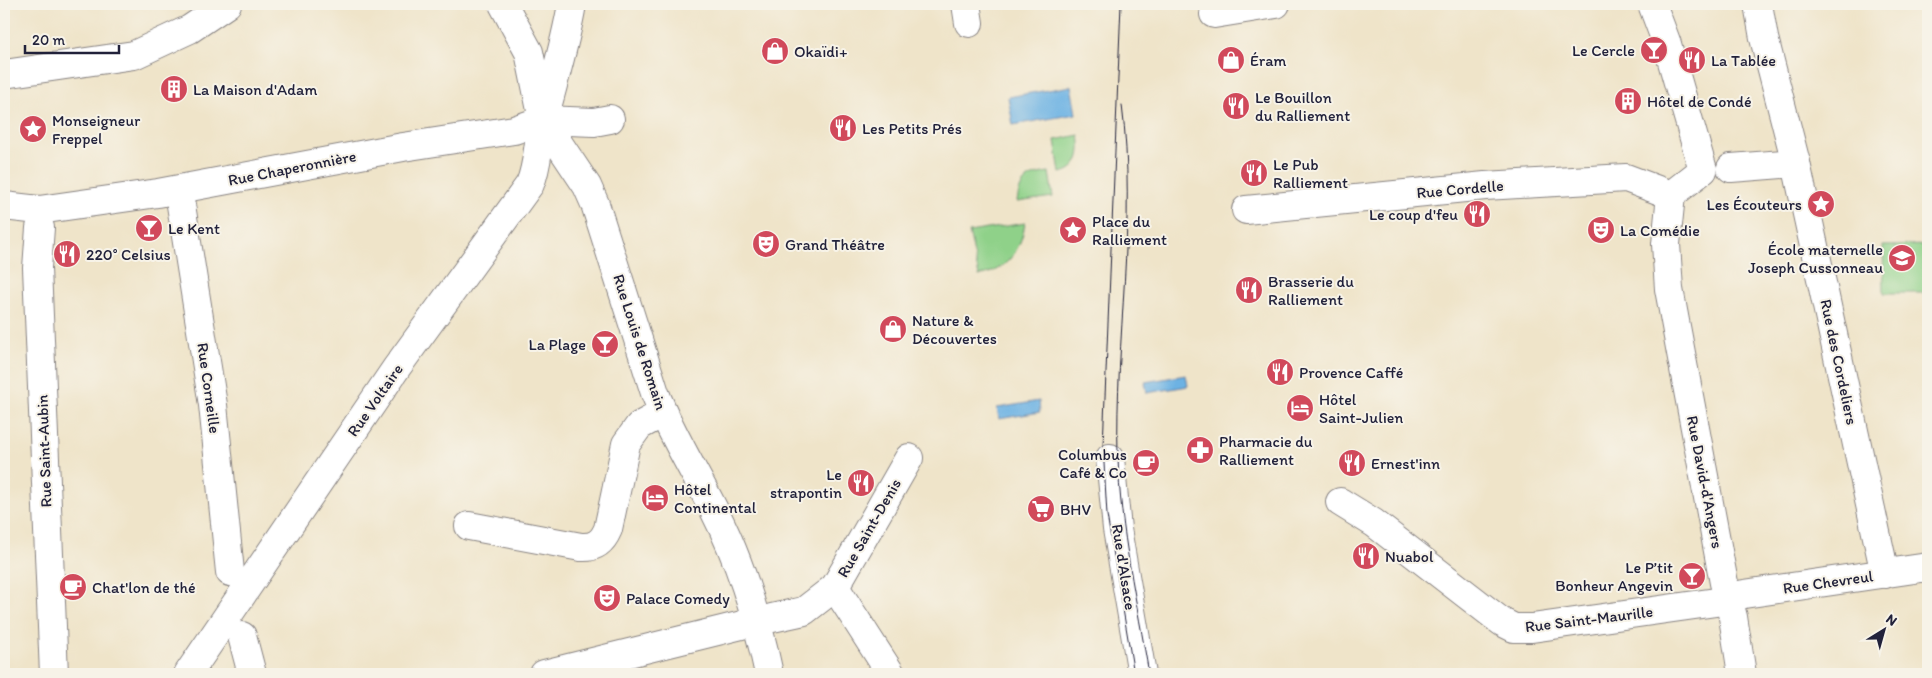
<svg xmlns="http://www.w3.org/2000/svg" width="1932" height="678" font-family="Itim,sans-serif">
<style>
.green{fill:#8fd189;stroke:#587a62}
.water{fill:#6db2e3;stroke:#486a8f}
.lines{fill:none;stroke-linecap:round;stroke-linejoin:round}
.minor-casing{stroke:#888382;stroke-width:30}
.minor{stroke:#fff;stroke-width:28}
.tram{stroke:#22223b;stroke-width:1}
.labels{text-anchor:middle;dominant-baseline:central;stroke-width:4;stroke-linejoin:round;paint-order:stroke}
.poi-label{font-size:16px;fill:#22223b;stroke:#f7f3e8;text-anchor:start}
.street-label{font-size:16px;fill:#22223b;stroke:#f7f3e8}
</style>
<rect width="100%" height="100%" fill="#f7f3e8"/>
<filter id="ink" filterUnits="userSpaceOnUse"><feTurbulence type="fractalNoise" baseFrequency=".02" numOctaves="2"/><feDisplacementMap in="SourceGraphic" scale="10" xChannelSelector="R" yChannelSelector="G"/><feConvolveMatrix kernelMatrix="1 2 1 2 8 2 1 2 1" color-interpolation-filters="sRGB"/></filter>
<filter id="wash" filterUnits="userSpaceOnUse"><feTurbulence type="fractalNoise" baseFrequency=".0096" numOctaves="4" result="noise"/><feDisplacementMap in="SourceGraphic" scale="20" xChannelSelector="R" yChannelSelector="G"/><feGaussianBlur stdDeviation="1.12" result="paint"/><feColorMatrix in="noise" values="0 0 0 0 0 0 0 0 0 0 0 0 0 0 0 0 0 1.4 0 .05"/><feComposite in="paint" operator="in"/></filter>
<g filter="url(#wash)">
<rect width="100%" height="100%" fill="#efe4c9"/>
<!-- green -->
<g class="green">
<path d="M 1079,135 C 1082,152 1080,170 1060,173 L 1055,140 Z"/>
<path d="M 1049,172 L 1053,197 L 1017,202 C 1020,180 1028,175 1049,172 Z"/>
<path d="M 1025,223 C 1021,251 1007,270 979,276 L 969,232 Z"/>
<polygon points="1928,245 1928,293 1884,293 1883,246"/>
</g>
<!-- water -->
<g class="water">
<polygon points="1071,86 1076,114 1013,125 1008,97"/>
<polygon points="1186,375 1188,386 1147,393 1145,382"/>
<polygon points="1039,401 1040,412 999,419 997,408"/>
</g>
</g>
<g filter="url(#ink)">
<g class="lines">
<!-- minor casing -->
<g class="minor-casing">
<g id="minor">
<path d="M 503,4 L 529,52 L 543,120 L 587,186 L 595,204 L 655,393 C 671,434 695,472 715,512 C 740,561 758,621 769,674"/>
<polyline points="966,4 969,23"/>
<polyline points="1652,4 1667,44 1703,170"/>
<polyline points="1758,4 1764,38 1796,163 1885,574"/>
<polyline points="1214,14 1276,4"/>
<polyline points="4,74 134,55 190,29 227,4"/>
<polyline points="1731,168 1796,163"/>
<polyline points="1703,170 1671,195 1666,244 1669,289 1724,583 1733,617 1742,674"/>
<polyline points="181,205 213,405 230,572"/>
<polyline points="4,206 39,210 158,193 403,147 514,130 543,120 594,122 610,119"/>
<polyline points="1246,210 1485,186 1626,178 1671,195"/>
<polyline points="40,228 37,268 54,674"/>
<polyline points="1110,458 1117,529 1142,674"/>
<polyline points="1340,502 1374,523 1502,622 1514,628 1532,628 1716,602 1744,594 1928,567"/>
<path d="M 469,526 L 581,547 C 596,548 603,541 608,529 L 626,444 L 639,426 L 663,413"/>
<polyline points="835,587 891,674"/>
<polyline points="772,618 804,611 835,587 909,458"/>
<polyline points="242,636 252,674"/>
<path d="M 188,674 L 397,367 L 530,184 C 538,165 537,147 542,127 C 552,86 565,46 572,4"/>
<polyline points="544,674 754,622"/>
</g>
</g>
<!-- minor -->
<use href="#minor" class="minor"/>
<!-- tram -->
<g class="tram">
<polyline points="1121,4 1103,446 1107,515 1134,674"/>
<path d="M 1122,105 C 1137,221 1115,339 1118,457 C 1120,530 1137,602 1149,674"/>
</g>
</g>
</g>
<!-- icons -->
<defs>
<g id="bar-disc" transform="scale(1.4375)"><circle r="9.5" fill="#d1495b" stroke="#f7f3e8"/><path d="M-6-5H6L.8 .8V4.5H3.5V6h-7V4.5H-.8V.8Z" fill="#fff"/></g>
<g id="shop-disc" transform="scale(1.4375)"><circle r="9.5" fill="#d1495b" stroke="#f7f3e8"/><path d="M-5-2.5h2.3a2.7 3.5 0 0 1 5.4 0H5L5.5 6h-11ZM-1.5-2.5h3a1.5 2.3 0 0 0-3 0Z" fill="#fff"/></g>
<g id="restaurant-disc" transform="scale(1.4375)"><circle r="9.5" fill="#d1495b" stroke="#f7f3e8"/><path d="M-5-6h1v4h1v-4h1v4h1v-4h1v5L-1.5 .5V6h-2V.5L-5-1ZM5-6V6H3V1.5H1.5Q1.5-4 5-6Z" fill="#fff"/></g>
<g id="building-disc" transform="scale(1.4375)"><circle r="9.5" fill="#d1495b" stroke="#f7f3e8"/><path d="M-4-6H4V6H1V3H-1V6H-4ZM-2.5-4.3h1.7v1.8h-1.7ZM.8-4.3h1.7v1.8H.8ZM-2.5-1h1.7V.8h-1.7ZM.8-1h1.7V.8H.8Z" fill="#fff"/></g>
<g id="sight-disc" transform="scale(1.4375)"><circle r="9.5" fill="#d1495b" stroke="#f7f3e8"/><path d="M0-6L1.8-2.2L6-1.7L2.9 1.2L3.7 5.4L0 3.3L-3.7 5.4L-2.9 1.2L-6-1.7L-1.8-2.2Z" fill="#fff"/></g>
<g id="theatre-disc" transform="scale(1.4375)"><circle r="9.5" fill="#d1495b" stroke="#f7f3e8"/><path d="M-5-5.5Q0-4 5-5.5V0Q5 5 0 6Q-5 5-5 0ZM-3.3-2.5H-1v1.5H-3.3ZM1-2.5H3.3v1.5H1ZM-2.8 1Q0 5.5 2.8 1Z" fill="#fff"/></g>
<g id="school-disc" transform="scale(1.4375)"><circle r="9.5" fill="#d1495b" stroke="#f7f3e8"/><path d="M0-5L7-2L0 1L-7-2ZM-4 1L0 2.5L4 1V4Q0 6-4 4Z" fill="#fff"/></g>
<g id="hotel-disc" transform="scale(1.4375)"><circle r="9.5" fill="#d1495b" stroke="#f7f3e8"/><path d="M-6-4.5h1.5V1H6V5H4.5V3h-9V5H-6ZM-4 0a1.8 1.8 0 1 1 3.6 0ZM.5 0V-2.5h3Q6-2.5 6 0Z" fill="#fff"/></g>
<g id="pharmacy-disc" transform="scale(1.4375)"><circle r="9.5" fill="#d1495b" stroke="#f7f3e8"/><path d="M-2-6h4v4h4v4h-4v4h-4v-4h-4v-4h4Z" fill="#fff"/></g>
<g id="cafe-disc" transform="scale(1.4375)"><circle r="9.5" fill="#d1495b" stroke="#f7f3e8"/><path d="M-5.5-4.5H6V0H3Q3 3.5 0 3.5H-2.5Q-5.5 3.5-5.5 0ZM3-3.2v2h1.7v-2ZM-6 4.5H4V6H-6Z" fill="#fff"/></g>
<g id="supermarket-disc" transform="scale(1.4375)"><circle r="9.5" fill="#d1495b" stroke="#f7f3e8"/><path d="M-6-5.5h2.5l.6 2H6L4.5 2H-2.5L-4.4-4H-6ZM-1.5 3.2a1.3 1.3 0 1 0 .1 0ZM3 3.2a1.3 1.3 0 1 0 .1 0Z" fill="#fff"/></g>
</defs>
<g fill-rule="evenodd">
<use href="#bar-disc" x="1654" y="50"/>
<use href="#shop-disc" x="775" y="51"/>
<use href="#shop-disc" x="1231" y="60"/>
<use href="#restaurant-disc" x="1692" y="60"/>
<use href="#building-disc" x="174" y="89"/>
<use href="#building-disc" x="1628" y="101"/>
<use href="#restaurant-disc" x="1236" y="106"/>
<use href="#restaurant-disc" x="843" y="128"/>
<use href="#sight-disc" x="33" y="129"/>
<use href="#restaurant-disc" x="1254" y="173"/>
<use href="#sight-disc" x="1821" y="204"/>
<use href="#restaurant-disc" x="1477" y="214"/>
<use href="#bar-disc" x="149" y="228"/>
<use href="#sight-disc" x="1073" y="230"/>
<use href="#theatre-disc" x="1601" y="230"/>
<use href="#theatre-disc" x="766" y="244"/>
<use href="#restaurant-disc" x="67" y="254"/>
<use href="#school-disc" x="1902" y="258"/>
<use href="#restaurant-disc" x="1249" y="290"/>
<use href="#shop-disc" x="893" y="329"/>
<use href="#bar-disc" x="605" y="344"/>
<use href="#restaurant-disc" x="1280" y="372"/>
<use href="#hotel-disc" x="1300" y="408"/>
<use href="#pharmacy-disc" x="1200" y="450"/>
<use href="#cafe-disc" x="1146" y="463"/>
<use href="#restaurant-disc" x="1352" y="463"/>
<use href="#restaurant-disc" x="861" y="483"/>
<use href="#hotel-disc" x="655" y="498"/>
<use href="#supermarket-disc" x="1041" y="509"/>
<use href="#restaurant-disc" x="1366" y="556"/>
<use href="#bar-disc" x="1692" y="576"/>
<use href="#cafe-disc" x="73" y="587"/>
<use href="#theatre-disc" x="607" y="598"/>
</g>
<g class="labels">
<!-- poi labels -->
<g class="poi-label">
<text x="1635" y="50" text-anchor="end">Le Cercle</text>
<text x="794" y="51">Okaïdi+</text>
<text x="1250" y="60">Éram</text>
<text x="1711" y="60">La Tablée</text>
<text x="193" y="89">La Maison d'Adam</text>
<text x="1255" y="97">Le Bouillon<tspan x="1255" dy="18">du Ralliement</tspan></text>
<text x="1647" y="101">Hôtel de Condé</text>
<text x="52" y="120">Monseigneur<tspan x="52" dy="18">Freppel</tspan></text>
<text x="862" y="128">Les Petits Prés</text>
<text x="1273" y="164">Le Pub<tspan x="1273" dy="18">Ralliement</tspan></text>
<text x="1802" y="204" text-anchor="end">Les Écouteurs</text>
<text x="1458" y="214" text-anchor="end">Le coup d'feu</text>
<text x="1092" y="221">Place du<tspan x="1092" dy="18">Ralliement</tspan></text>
<text x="168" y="228">Le Kent</text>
<text x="1620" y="230">La Comédie</text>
<text x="785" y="244">Grand Théâtre</text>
<text x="1883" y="249" text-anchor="end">École maternelle<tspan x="1883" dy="18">Joseph Cussonneau</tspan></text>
<text x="86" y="254">220° Celsius</text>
<text x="1268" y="281">Brasserie du<tspan x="1268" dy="18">Ralliement</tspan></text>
<text x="912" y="320">Nature &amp;<tspan x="912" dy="18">Découvertes</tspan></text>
<text x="586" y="344" text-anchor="end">La Plage</text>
<text x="1299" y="372">Provence Caffé</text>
<text x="1319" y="399">Hôtel<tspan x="1319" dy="18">Saint-Julien</tspan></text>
<text x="1219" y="441">Pharmacie du<tspan x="1219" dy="18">Ralliement</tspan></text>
<text x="1127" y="454" text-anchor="end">Columbus<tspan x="1127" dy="18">Café &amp; Co</tspan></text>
<text x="1371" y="463">Ernest'inn</text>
<text x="842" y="474" text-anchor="end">Le<tspan x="842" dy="18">strapontin</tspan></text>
<text x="674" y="489">Hôtel<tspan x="674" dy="18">Continental</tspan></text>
<text x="1060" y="509">BHV</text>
<text x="1385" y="556">Nuabol</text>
<text x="1673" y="567" text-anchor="end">Le P’tit<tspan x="1673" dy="18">Bonheur Angevin</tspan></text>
<text x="92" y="587">Chat'lon de thé</text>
<text x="626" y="598">Palace Comedy</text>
</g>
<!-- street labels -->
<g class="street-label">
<text transform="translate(292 168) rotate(-11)">Rue Chaperonnière</text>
<text transform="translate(1460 189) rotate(-5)">Rue Cordelle</text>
<text transform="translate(640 342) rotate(72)">Rue Louis de Romain</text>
<text transform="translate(1839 362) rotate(78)">Rue des Cordeliers</text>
<text transform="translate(209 388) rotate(82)">Rue Corneille</text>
<text transform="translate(375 400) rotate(-55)">Rue Voltaire</text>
<text transform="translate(44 451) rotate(-92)">Rue Saint-Aubin</text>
<text transform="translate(1705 482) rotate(79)">Rue David-d'Angers</text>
<text transform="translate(869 528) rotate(-60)">Rue Saint-Denis</text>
<text transform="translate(1124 567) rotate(81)">Rue d'Alsace</text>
<text transform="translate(1828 582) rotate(-8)">Rue Chevreul</text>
<text transform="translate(1589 619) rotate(-7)">Rue Saint-Maurille</text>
</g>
</g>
<!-- margin -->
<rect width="1932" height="678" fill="none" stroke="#f7f3e8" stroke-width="20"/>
<!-- north arrow -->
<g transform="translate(1884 630) rotate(37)" stroke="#f7f3e8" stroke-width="4" paint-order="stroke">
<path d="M0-4L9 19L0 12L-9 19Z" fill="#22223b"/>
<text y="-8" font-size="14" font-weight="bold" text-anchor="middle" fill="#22223b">N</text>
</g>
<!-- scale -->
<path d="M25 45v8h94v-8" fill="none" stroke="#22223b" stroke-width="2.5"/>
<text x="32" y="45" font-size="15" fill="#22223b" stroke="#f7f3e8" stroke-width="4" paint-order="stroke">20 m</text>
</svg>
